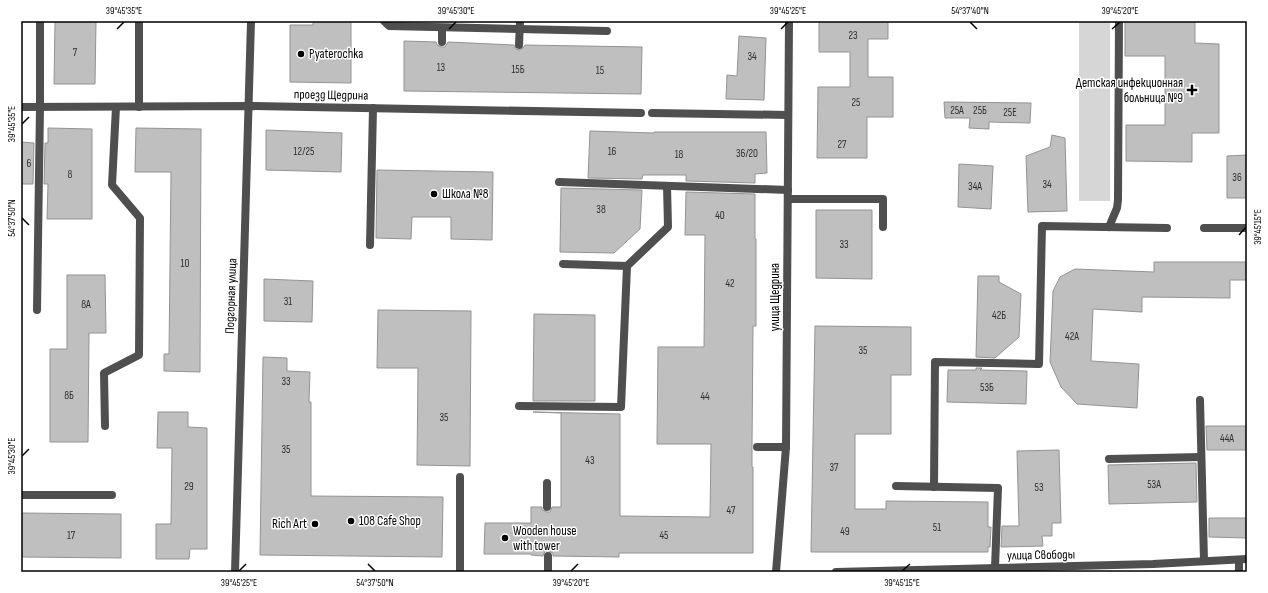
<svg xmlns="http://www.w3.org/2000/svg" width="1268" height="593" font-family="'Sofia Sans Condensed',sans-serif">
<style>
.green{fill:#d6d6d6}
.building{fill:#bfbfbf;stroke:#939393}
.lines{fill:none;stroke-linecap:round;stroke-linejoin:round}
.service{stroke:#4f4f4f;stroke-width:8}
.minor{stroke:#4f4f4f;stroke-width:8}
.tertiary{stroke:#4f4f4f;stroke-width:8}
.ticks{fill:none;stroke:#000;stroke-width:1.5}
.poi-dot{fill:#000;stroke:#fff;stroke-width:1.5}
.labels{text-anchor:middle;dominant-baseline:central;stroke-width:3;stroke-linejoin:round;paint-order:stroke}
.number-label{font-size:11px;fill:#303030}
.poi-label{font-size:13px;fill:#000;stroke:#fff;text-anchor:start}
.street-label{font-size:13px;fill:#000;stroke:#fff}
.neatline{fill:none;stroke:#000;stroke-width:1.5}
.ticks-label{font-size:10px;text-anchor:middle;fill:#000}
</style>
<rect width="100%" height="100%" fill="#fff"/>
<!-- green -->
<rect class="green" x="1079" y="21" width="31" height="180"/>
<!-- building -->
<g class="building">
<polygon points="55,21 96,21 95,84 54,84"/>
<polygon points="313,21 351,21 351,83 290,82 290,25 313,25"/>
<polygon points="819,21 888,21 888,39 868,39 868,77 893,77 893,117 867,117 867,158 817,158 818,87 850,87 850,52 819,52"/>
<polygon points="1125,21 1195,21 1195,43 1219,44 1219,133 1192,133 1192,162 1126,161 1126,125 1165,125 1165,56 1125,56"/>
<polygon points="739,36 766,38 764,100 726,99 727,75 737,76"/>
<polygon points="404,41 436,42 437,45 442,47 445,47 448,42 514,45 516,49 519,50 523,48 525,45 642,47 641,94 404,91"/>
<polygon points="944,102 1031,103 1030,123 989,122 989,129 969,128 970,118 945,118"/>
<polygon points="48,128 92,129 92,219 47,219 48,184 44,184 45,143 48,143"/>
<polygon points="136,128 201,129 200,372 164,371 164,354 169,354 171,172 135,172"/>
<polygon points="266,130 342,133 341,172 266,170"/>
<polygon points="590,131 654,133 654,132 766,132 767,173 755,174 755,183 686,181 686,175 643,175 642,179 588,178"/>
<polygon points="1052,135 1065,138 1067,211 1028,212 1026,156 1050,147"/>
<polygon points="21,142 34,143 33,184 21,184"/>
<polygon points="1247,155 1247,198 1227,198 1227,156"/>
<polygon points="959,164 993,166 991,209 958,207"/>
<polygon points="377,170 493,172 492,240 451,239 451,217 412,217 411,239 376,238"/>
<polygon points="561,188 642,190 640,229 614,253 560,252"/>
<polygon points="686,192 755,194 755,239 756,239 756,326 753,326 752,447 752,467 753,467 753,553 619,553 619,557 553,556 553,553 548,551 545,551 543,556 531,555 531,554 484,554 485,523 531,523 531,507 542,507 542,510 547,512 550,512 552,507 561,507 561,413 533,412 620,414 620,516 710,517 711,444 657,444 658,347 704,347 705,235 685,235"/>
<polygon points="816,210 872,210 872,279 816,278"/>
<polygon points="1154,262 1247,262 1247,280 1230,280 1230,298 1142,297 1142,312 1093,309 1091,361 1139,364 1137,408 1077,404 1061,387 1050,362 1053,291 1060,277 1075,269 1154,272"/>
<polygon points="67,275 105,275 106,333 89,333 88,442 50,442 50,349 67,349"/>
<polygon points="978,276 999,276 999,282 1021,294 1019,337 995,358 976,357"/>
<polygon points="264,279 313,281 312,322 264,321"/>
<polygon points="378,310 471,311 470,466 417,465 418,368 377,368"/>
<polygon points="534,314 595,315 595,401 533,401"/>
<polygon points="815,326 911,327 911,375 891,375 891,434 855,434 855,509 886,509 886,501 988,502 988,527 991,527 990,547 988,547 988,552 811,552"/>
<polygon points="263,357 287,358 287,371 310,372 309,402 311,402 311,496 443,497 442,557 260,555"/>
<polygon points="976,368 982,368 980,370 1027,371 1026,404 947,402 948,370 976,370"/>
<polygon points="158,412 188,412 188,427 207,428 207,549 190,549 189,559 156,559 156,524 171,524 172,448 157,448"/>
<polygon points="1206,426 1247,426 1247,450 1207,450"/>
<polygon points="1059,450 1061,523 1052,523 1052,536 1042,536 1043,546 1001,547 1002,526 1019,526 1017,451"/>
<polygon points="1196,463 1197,502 1109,504 1108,465"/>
<polygon points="21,513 121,514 121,558 21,557"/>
<polygon points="1209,518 1247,518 1247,538 1209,537"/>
</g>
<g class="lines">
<!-- service -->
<g class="service">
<polyline points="139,21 139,107"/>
<polyline points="384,21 389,26 607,31"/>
<polyline points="442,42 442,28"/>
<polyline points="519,45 520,21"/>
<polyline points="652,113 788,115"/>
<polyline points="559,182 788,190"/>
<polyline points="788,199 883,199 883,227"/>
<polyline points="1109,227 1117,208 1118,200 1119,21"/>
<polyline points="1204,228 1247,228"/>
<polyline points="370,245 373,108"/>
<polyline points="563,264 627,266 668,227 667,186"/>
<polyline points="37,310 40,107 40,21"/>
<polyline points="1200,400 1204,561"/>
<polyline points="519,406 621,407 627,266"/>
<polyline points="105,426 104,373 139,355 140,218 112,185 116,107"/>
<polyline points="757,447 786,447"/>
<polyline points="1109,459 1201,457"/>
<polyline points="460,477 460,572"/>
<polyline points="547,483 547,507"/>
<polyline points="896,486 998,488 995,568"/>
<polyline points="934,487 935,362 1039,364 1042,226 1167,228"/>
<polyline points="21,495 112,495"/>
<polyline points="548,556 548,572"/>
<polyline points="1239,560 1239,572"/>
</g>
<!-- minor -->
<g class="minor">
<polyline points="21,107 249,106 641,113"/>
<polyline points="235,572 251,21"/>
<polyline points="776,572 786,447 789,21"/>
</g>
<!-- tertiary -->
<polyline class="tertiary" points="836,572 1153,564 1247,559"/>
</g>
<!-- ticks -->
<path class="ticks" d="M 970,22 L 977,29M 117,29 L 124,22M 449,29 L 456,22M 781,29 L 788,22M 1112,29 L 1120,22M 22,124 L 29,117M 22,218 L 29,225M 1239,235 L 1246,227M 22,456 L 29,449M 368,564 L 375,571M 239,571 L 246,564M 571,571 L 578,564M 902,571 L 910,564"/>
<!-- markers -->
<g class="poi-dot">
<circle cx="301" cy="54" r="4"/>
<path d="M1190 84h4v4h4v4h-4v4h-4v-4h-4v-4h4z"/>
<circle cx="434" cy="194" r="4"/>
<circle cx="351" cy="521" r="4"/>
<circle cx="315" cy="524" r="4"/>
<circle cx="505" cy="538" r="4"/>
</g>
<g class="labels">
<!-- number labels -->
<g class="number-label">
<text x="853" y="35">23</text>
<text x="75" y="52">7</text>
<text x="752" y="56">34</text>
<text x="441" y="67">13</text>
<text x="518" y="69">15Б</text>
<text x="600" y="70">15</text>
<text x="856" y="102">25</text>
<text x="957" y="110">25А</text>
<text x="980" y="110">25Б</text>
<text x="1010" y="112">25Е</text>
<text x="842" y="144">27</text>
<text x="304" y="151">12/25</text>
<text x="612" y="151">16</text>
<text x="747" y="153">36/20</text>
<text x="679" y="154">18</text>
<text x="29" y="163">6</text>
<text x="70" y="174">8</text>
<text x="1237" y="177">36</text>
<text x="1047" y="184">34</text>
<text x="975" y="186">34А</text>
<text x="601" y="209">38</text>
<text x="720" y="215">40</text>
<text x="844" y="244">33</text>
<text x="185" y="263">10</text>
<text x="730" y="283">42</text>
<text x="288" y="301">31</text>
<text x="86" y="304">8А</text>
<text x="999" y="315">42Б</text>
<text x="1072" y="336">42А</text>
<text x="863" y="350">35</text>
<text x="286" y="381">33</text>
<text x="987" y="387">53Б</text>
<text x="69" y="395">8Б</text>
<text x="705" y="396">44</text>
<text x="444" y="417">35</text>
<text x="1227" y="438">44А</text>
<text x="286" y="449">35</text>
<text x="590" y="460">43</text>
<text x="834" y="467">37</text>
<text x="1154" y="484">53А</text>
<text x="189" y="486">29</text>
<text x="1039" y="487">53</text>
<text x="731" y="510">47</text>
<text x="937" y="527">51</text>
<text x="845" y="531">49</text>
<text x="71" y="535">17</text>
<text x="664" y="535">45</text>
</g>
<!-- poi labels -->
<g class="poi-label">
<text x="309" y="54">Pyaterochka</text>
<text x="1183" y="83" text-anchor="end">Детская инфекционная<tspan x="1183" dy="15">больница №9</tspan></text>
<text x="442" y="194">Школа №8</text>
<text x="359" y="521">108 Cafe Shop</text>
<text x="307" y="524" text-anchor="end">Rich Art</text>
<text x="513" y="531">Wooden house<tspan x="513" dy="15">with tower</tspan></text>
</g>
<!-- street labels -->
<g class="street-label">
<text transform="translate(331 95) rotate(1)">проезд Щедрина</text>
<text transform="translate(231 296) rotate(-88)">Подгорная улица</text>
<text transform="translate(775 297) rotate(-90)">улица Щедрина</text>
<text transform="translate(1041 555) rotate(-1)">улица Свободы</text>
</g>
</g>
<!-- border -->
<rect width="1268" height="593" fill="none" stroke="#ffffff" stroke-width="44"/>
<rect x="22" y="22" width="1224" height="549" class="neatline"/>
<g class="ticks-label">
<text x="124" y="14">39°45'35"E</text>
<text x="456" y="14">39°45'30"E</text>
<text x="788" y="14">39°45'25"E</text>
<text x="970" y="14">54°37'40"N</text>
<text x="1120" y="14">39°45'20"E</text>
<text transform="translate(11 124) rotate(-90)" y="4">39°45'35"E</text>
<text transform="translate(11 218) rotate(-90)" y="4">54°37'50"N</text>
<text transform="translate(1257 227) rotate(-90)" y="4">39°45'15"E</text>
<text transform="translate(11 456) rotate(-90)" y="4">39°45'30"E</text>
<text x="239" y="586">39°45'25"E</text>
<text x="375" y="586">54°37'50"N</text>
<text x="571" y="586">39°45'20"E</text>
<text x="902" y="586">39°45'15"E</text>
</g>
</svg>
